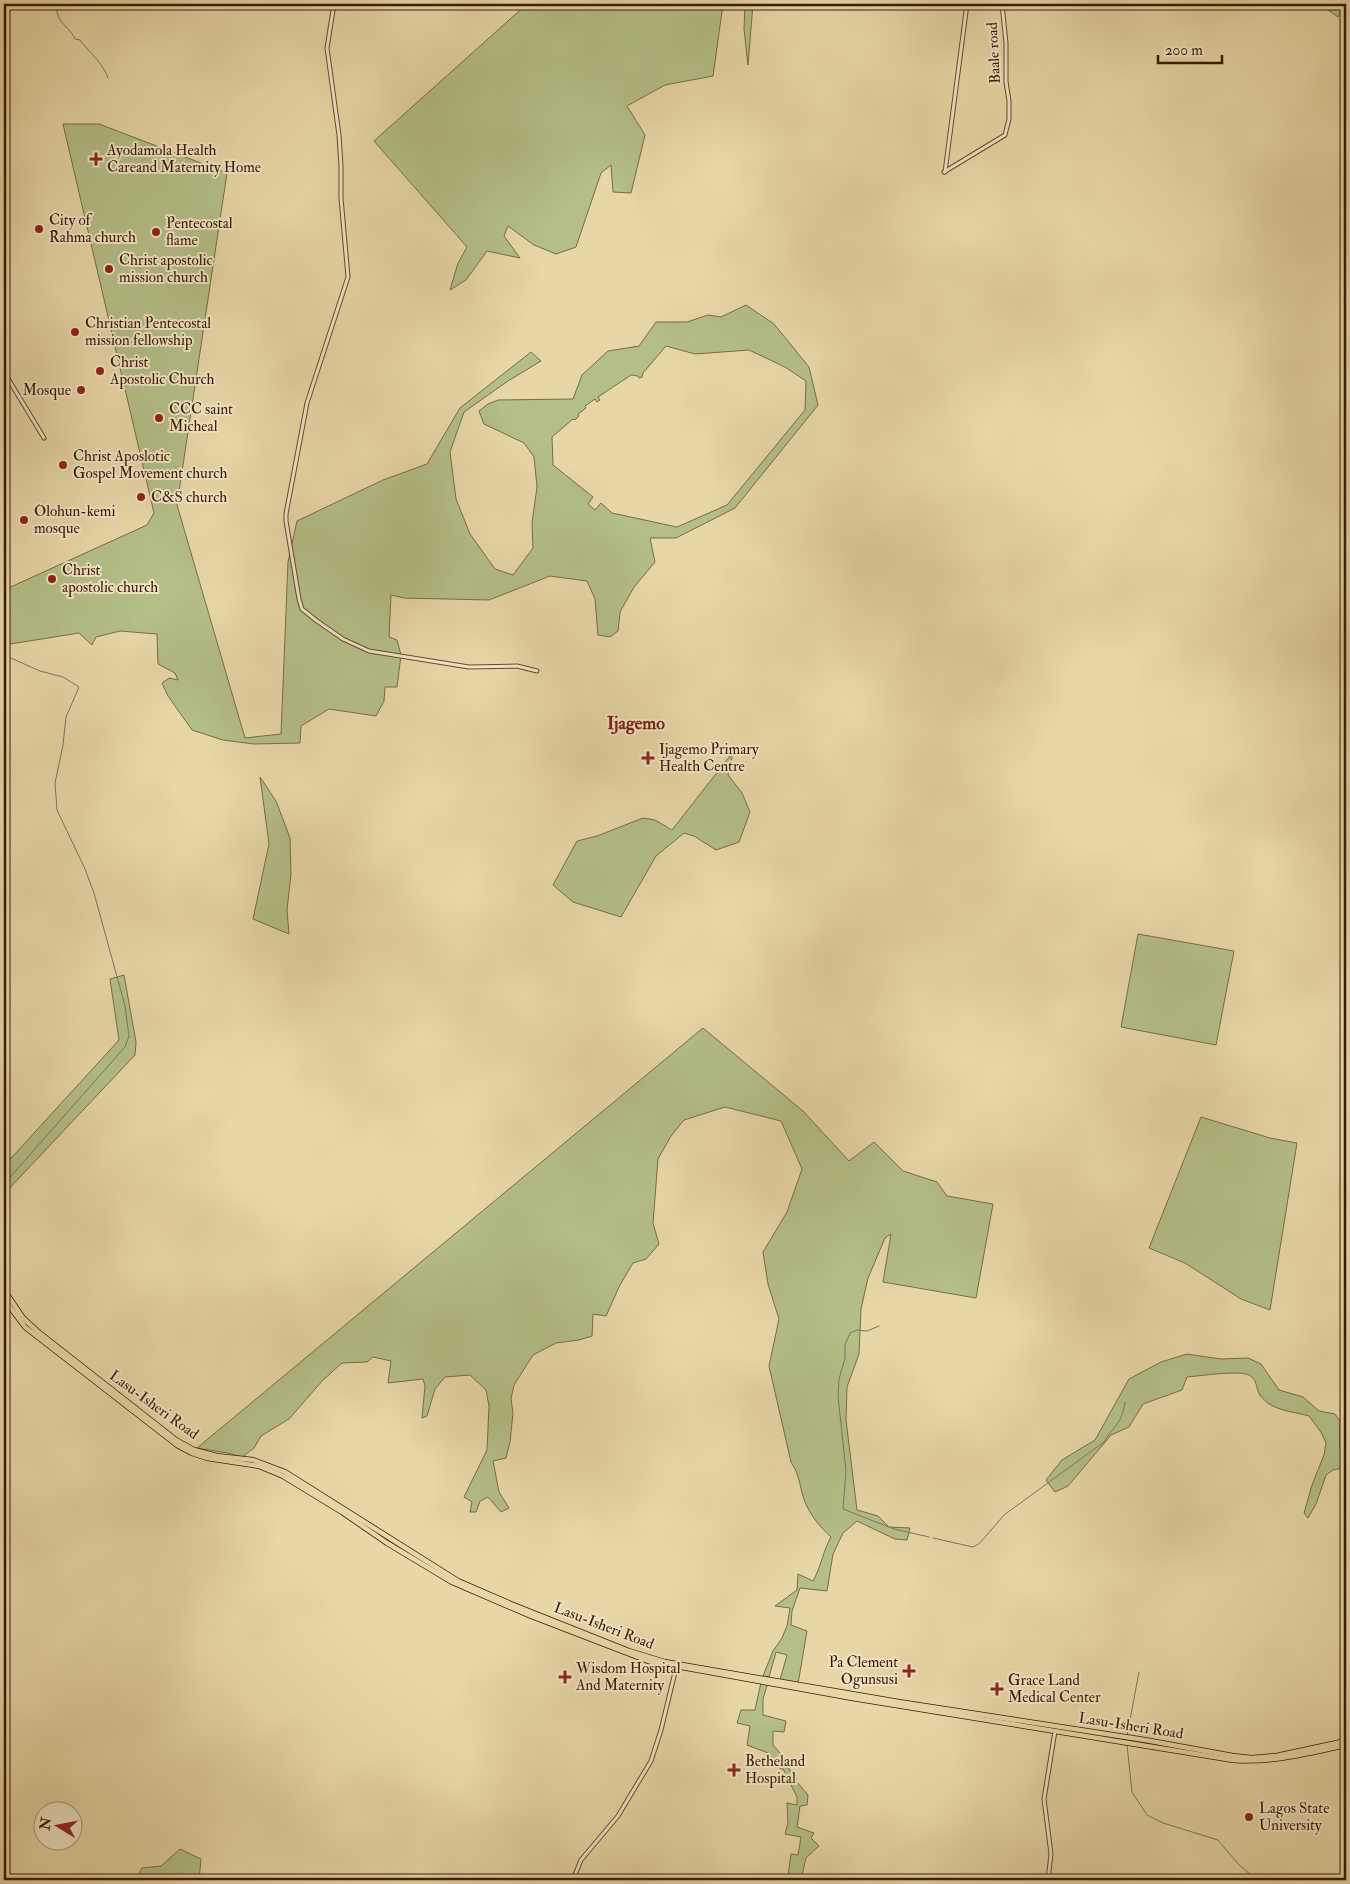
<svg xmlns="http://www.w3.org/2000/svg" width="1350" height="1884" font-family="'IM FELL Double Pica',serif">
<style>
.green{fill:#b4be87;stroke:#776c46;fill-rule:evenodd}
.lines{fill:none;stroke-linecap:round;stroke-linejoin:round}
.stream{stroke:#72796a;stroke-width:1}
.minor-casing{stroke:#65492d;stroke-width:5}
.major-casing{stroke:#3a1a05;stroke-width:6}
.minor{stroke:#efe4c5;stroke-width:3}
.major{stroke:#e7d6a6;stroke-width:4.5}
.poi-dot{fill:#8f2418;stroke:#efe4c5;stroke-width:2}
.labels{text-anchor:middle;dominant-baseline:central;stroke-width:4;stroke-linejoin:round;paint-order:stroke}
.street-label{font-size:15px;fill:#3a1a05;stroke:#efe4c5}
.poi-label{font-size:15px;fill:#3a1a05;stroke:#efe4c5;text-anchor:start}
.quarter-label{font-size:18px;font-weight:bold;fill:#7a1f14;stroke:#efe4c5}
</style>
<rect width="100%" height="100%" fill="#e7d6a6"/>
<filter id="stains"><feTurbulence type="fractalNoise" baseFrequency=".004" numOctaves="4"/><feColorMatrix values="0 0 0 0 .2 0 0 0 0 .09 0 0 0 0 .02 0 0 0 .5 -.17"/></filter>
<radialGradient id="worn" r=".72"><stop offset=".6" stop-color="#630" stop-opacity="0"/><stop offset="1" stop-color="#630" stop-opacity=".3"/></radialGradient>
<!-- green -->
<g class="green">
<polygon points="527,4 723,4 713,76 665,85 627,106 645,135 631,193 613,192 611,165 601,173 576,247 556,254 534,245 508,226 504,236 520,258 487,251 466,280 450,290 458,263 467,247 374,141"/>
<polygon points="745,4 753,4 748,65 744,29"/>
<polygon points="1320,4 1345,4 1338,17"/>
<path d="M 63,124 L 99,124 L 227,173 L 177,505 L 245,738 L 281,734 L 288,562 L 297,521 L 383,480 L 427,464 L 460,408 L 531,352 L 541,361 L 508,381 L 464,412 L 450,452 L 456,499 L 470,534 L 495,569 L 513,575 L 533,548 L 532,523 L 537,487 L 534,457 L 524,443 L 484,424 L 479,411 L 488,404 L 498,400 L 573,399 L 582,375 L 608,351 L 639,346 L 656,322 L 687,322 L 708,315 L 721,317 L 746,305 L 774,324 L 809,367 L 818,405 L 735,508 L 676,538 L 650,538 L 655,562 L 634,587 L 620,612 L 618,631 L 610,637 L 598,635 L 595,599 L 587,581 L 550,576 L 489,600 L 404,598 L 391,595 L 389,637 L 397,640 L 401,655 L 397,687 L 385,687 L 384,701 L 376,716 L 329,709 L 301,726 L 300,743 L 254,744 L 223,740 L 192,730 L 168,696 L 162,683 L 169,678 L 178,680 L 175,673 L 158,664 L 157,634 L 120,631 L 96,637 L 92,645 L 79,633 L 4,645 L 4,590 L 147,525 L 154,513 ZM 666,346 L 695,354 L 749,350 L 785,367 L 806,381 L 805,410 L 727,505 L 677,527 L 612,513 L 601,503 L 595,510 L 588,504 L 593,497 L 553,465 L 552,437 L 573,419 L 575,420 L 579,416 L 578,414 L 586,408 L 585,406 L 595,399 L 597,402 L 600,400 L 598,397 L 631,375 L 638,376 L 639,378 L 642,377 L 643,373 Z"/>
<polygon points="733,752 728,775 742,793 750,812 739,842 716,850 694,836 684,833 656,856 621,917 573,902 553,885 577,841 597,836 643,818 655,820 672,830"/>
<polygon points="260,777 276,801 290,838 291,874 287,910 289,934 253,919 269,844"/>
<polygon points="1138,934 1234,951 1216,1045 1121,1027"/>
<polygon points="124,975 136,1042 135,1055 4,1194 4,1166 119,1040 110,979"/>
<path d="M 703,1028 L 803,1111 L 849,1161 L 874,1142 L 903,1171 L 937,1182 L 947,1196 L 993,1204 L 976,1298 L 883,1282 L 891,1234 L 885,1238 L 868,1278 L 861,1309 L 859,1354 L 847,1387 L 846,1420 L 857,1510 L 878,1516 L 889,1527 L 910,1528 L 907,1540 L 895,1539 L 857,1521 L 843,1533 L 833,1554 L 827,1591 L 800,1588 L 792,1611 L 791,1625 L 807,1631 L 798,1684 L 780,1680 L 787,1655 L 776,1652 L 769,1677 L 763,1676 L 773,1651 L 782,1638 L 787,1626 L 790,1608 L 775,1606 L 797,1590 L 798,1574 L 813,1581 C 821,1567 823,1551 831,1537 C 820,1527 811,1516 805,1502 C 799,1487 801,1477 791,1462 L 769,1366 L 779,1319 L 768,1284 L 763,1252 L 787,1212 L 802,1169 L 781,1121 L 725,1107 L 684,1120 L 671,1136 L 658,1159 L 653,1223 L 659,1244 L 646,1259 L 633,1263 L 620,1285 L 606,1316 L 593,1314 L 592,1336 L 579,1340 L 556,1343 L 533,1355 L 514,1385 L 511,1399 L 513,1413 L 510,1442 L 506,1458 L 493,1461 L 499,1492 L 509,1508 L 501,1512 L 488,1497 L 480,1501 L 476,1512 L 470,1512 L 472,1502 L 464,1497 L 487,1450 L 489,1406 L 486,1390 L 470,1375 L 445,1377 L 435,1389 L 427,1416 L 422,1418 L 425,1386 L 423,1379 L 388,1383 L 391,1361 L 373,1357 L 367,1362 L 342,1363 L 323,1380 L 289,1419 L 261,1436 L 254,1448 L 242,1457 L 228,1453 L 197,1448 Z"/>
<polygon points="1201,1117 1270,1138 1297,1143 1270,1310 1241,1299 1185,1263 1149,1248"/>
<path d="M 1187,1354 L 1221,1359 L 1248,1358 L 1261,1364 L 1279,1390 L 1303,1397 L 1319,1411 L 1335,1414 L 1340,1421 L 1340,1448 L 1346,1451 L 1346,1465 L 1343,1468 L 1333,1470 L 1326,1475 L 1316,1504 L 1308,1518 L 1304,1513 L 1312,1485 L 1324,1455 L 1326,1443 L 1321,1432 L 1309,1416 C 1292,1411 1271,1411 1260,1395 C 1255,1387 1258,1380 1249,1375 C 1238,1370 1200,1376 1187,1377 L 1182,1390 L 1143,1404 L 1129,1427 L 1111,1435 L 1068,1486 L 1055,1492 L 1046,1480 L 1062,1460 L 1095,1440 L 1129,1379 L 1161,1362 Z"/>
<polygon points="762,1678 769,1679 763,1699 763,1715 786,1721 784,1732 773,1731 773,1745 784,1758 790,1771 796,1775 796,1781 808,1795 807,1805 800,1806 797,1827 814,1833 811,1838 819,1846 806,1858 801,1880 792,1880 792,1877 788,1876 791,1854 798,1855 801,1837 785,1834 788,1823 787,1803 797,1805 797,1797 790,1783 786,1782 784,1770 769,1763 768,1753 747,1745 750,1726 737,1723 741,1710 755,1710"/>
<polygon points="180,1849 201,1859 199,1880 136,1880 142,1868 161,1866"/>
</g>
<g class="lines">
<!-- stream -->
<g class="stream">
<path d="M 54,4 C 57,8 56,10 58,15 C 61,25 71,29 75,39 L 80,40 C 89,52 103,63 108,78"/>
<polyline points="4,655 40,671 63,677 79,687 66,717 63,745 55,783 57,810 85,869 94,893 125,1006 129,1036 125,1047 4,1184"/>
<polyline points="879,1326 867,1331 857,1330 850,1333 845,1345 845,1358 839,1379 838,1396 846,1471 843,1509 894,1529 929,1537"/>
<path d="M 933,1538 L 973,1547 L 980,1543 L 1004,1515 L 1104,1442 C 1115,1424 1122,1424 1125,1402"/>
<polyline points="1127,1736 1139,1672"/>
<polyline points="1127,1745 1132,1792 1147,1815 1163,1823 1218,1840 1239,1865 1257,1880"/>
</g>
<!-- minor casing -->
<g class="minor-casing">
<g id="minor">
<polyline points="334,4 327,48 339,135 341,166 341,198 348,277 307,403 286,514 286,521 299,599 302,609 317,621 343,639 369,651 469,667 517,666 537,671"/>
<polyline points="944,172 1005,135 1009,119 1009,101 1006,82 1006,43 1002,4"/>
<polyline points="945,172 967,4"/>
<polyline points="4,372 44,438"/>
<polyline points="573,1880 581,1860 618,1816 651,1761 661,1730 676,1668"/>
<polyline points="1048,1880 1051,1854 1044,1799 1055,1731"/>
</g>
</g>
<!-- major casing -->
<g class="major-casing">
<g id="major">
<polyline points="4,1290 23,1318 37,1331 176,1440 194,1450 217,1456 253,1460 285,1472 458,1581 511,1604 629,1651 665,1662 899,1702 1145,1740 1233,1756 1252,1758 1276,1756 1346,1741"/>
<path d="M 4,1299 L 25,1327 L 177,1445 L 192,1453 L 207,1458 L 259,1466 L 283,1476 L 342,1512 L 387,1543 L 452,1582 L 531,1616 L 648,1661 L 852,1698 L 1233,1760 C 1272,1763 1308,1753 1346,1745"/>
</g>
</g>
<!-- minor -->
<use href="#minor" class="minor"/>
<!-- major -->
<use href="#major" class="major"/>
</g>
<!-- markers -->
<g class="poi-dot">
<path d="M93.5 151.5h5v5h5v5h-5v5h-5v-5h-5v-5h5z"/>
<circle cx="39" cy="229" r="5"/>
<circle cx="156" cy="232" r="5"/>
<circle cx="109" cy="269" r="5"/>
<circle cx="75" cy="332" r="5"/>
<circle cx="100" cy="371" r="5"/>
<circle cx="81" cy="390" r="5"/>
<circle cx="159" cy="418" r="5"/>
<circle cx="63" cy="465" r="5"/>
<circle cx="141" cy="497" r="5"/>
<circle cx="24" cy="520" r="5"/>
<circle cx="52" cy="579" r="5"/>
<path d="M645.5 750.5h5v5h5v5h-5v5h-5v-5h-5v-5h5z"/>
<path d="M906.5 1663.5h5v5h5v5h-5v5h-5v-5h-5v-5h5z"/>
<path d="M562.5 1669.5h5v5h5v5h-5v5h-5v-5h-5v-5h5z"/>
<path d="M994.5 1681.5h5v5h5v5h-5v5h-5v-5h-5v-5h5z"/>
<path d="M731.5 1762.5h5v5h5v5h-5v5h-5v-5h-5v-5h5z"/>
<circle cx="1249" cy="1817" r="5"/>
</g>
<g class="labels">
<!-- street labels -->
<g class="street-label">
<text transform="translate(994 53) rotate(-93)">Baale road</text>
<text transform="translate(154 1405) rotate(36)">Lasu-Isheri Road</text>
<text transform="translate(604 1626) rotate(21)">Lasu-Isheri Road</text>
<text transform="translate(1131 1726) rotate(9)">Lasu-Isheri Road</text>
</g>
<!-- poi labels -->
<g class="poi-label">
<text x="107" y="150">Ayodamola Health<tspan x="107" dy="17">Careand Maternity Home</tspan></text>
<text x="49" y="220">City of<tspan x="49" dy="17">Rahma church</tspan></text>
<text x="166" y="223">Pentecostal<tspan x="166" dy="17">flame</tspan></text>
<text x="119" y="260">Christ apostolic<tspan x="119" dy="17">mission church</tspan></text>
<text x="85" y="323">Christian Pentecostal<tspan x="85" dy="17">mission fellowship</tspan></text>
<text x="110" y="362">Christ<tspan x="110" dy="17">Apostolic Church</tspan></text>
<text x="71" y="390" text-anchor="end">Mosque</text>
<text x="169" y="409">CCC saint<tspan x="169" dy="17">Micheal</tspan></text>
<text x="73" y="456">Christ Aposlotic<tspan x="73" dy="17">Gospel Movement church</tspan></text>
<text x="151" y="497">C&amp;S church</text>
<text x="34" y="511">Olohun-kemi<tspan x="34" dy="17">mosque</tspan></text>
<text x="62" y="570">Christ<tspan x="62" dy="17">apostolic church</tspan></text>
<text x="659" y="749">Ijagemo Primary<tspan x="659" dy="17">Health Centre</tspan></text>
<text x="898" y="1662" text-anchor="end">Pa Clement<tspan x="898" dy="17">Ogunsusi</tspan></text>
<text x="576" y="1668">Wisdom Hospital<tspan x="576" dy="17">And Maternity</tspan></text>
<text x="1008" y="1680">Grace Land<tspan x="1008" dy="17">Medical Center</tspan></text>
<text x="745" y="1761">Betheland<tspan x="745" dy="17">Hospital</tspan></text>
<text x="1259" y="1808">Lagos State<tspan x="1259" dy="17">University</tspan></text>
</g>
<!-- quarter labels -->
<g class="quarter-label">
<text x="636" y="723">Ijagemo</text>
</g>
</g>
<!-- margin -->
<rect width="1350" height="1884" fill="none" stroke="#e7d6a6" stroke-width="20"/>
<rect x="5" y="5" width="1340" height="1874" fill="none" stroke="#3a1a05" stroke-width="2.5"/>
<rect x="10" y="10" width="1330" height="1864" fill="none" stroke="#3a1a05"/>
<!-- north arrow -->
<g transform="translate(58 1826) rotate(280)"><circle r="24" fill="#efe4c5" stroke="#a79378"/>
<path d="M0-4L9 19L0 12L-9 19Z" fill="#8f2418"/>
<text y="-8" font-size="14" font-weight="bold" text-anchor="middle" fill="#3a1a05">N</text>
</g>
<!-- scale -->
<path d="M1158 55v8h64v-8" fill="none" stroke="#3a1a05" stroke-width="2.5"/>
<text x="1165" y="55" font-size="15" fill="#3a1a05" stroke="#efe4c5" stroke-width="4" paint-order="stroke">200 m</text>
<rect width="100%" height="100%" filter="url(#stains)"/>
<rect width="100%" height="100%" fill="url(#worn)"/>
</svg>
